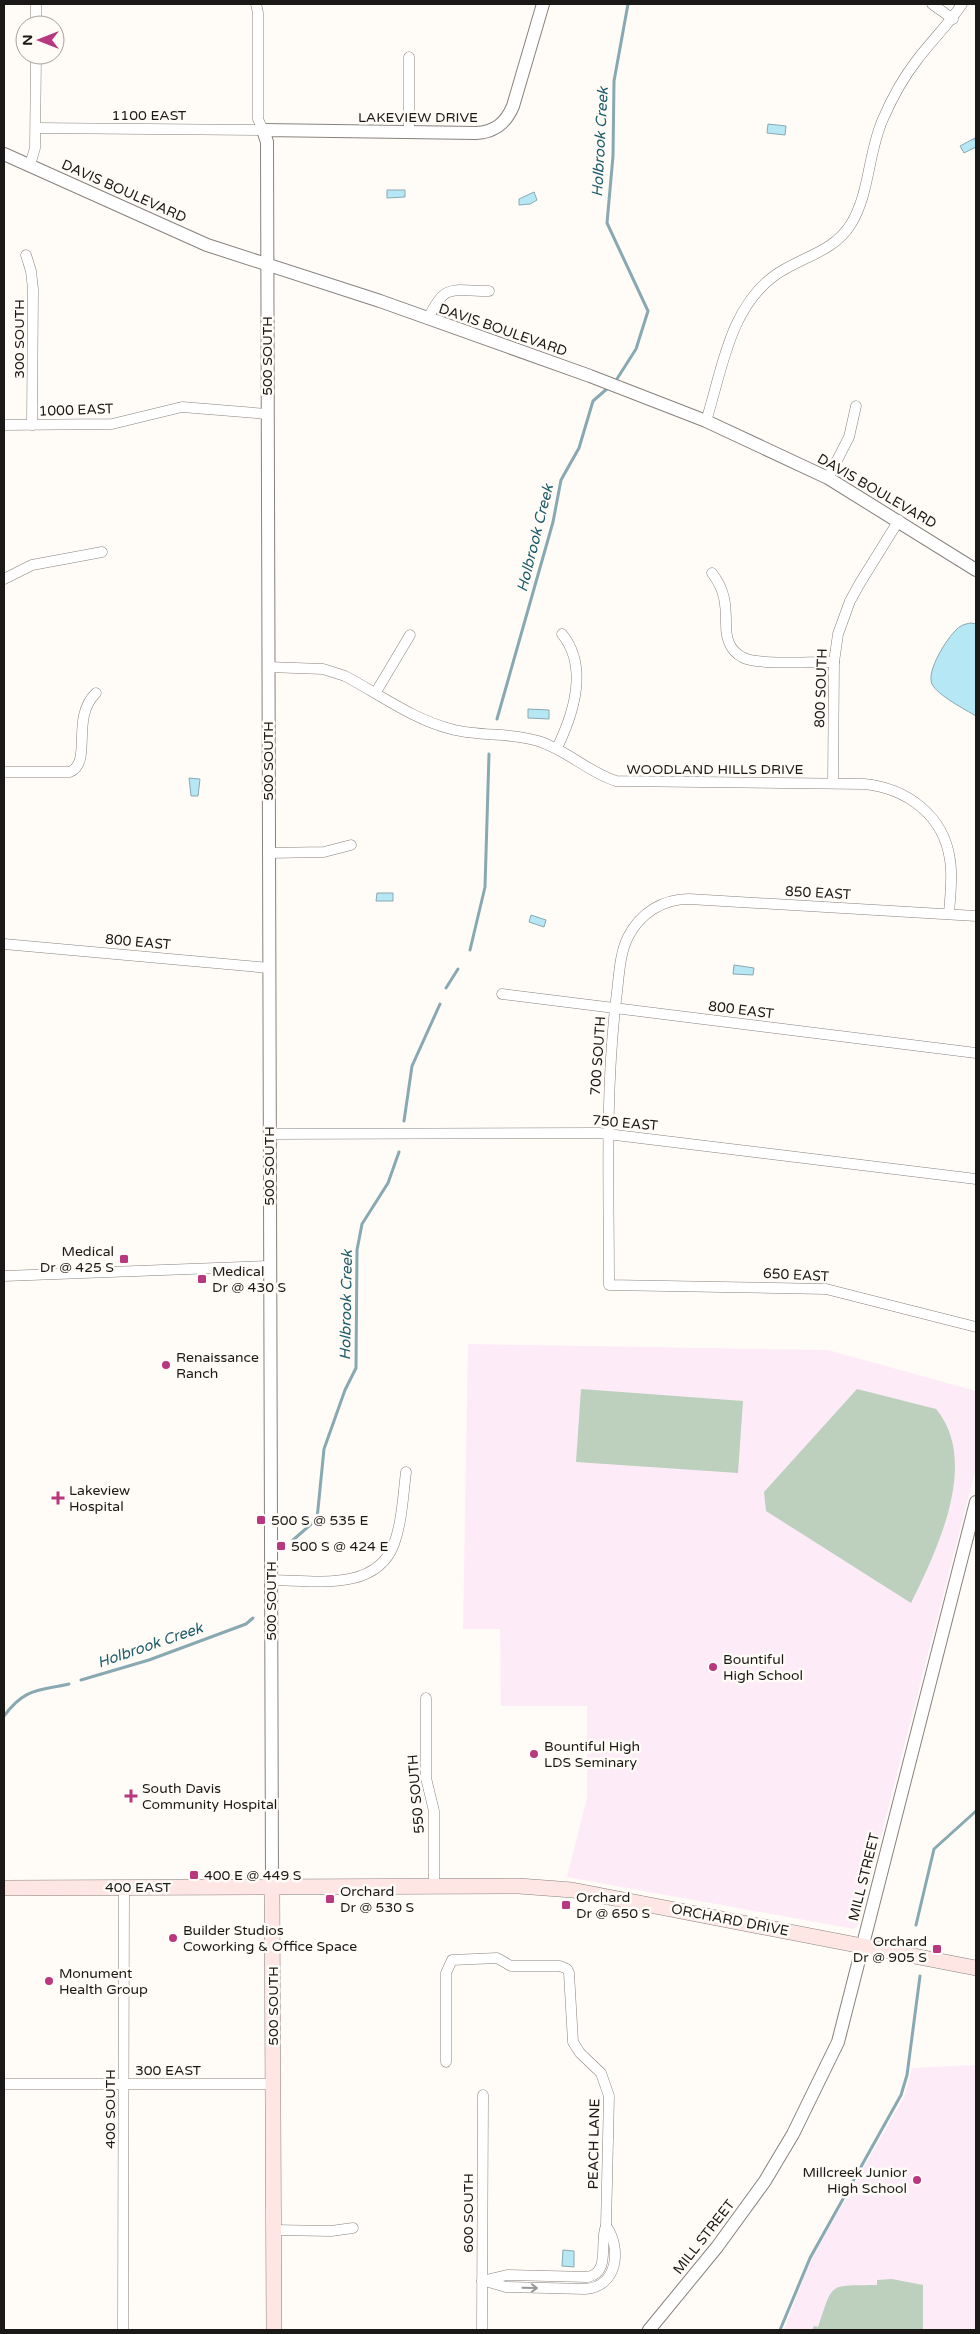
<svg xmlns="http://www.w3.org/2000/svg" width="980" height="2334" font-family="'Varela Round',sans-serif">
<style>
.education{fill:#fdecf7}
.green{fill:#bcd0bd}
.water{fill:#b6e7f4;stroke:#88a9b2}
.lines{fill:none;stroke-linecap:round;stroke-linejoin:round}
.stream{stroke:#88a9b2;stroke-width:3}
.minor-casing{stroke:#87827e;stroke-width:11}
.tertiary-casing{stroke:#87827e;stroke-width:14}
.secondary-casing{stroke:#87827e;stroke-width:16}
.minor{stroke:#fff;stroke-width:10}
.tertiary{stroke:#fff;stroke-width:12}
.secondary{stroke:#fde6e4;stroke-width:15}
.oneway{stroke:#989897}
.poi-dot{fill:#b9377f;stroke:#fffbf7;stroke-width:2}
.labels{text-anchor:middle;dominant-baseline:central;stroke-width:5;stroke-linejoin:round;paint-order:stroke}
.street-label{font-size:14px;fill:#1b1918;stroke:#fffbf7}
.poi-label{font-size:14px;fill:#1b1918;stroke:#fffbf7;text-anchor:start}
.water-label{font-size:15px;font-style:italic;fill:#1e5d6b;stroke:#fffbf7}
</style>
<rect width="100%" height="100%" fill="#fffbf7"/>
<!-- education -->
<g class="education">
<polygon points="468,1344 828,1350 976,1391 976,1468 858,1925 854,1929 567,1877 587,1798 587,1706 501,1706 500,1629 463,1629"/>
<polygon points="976,2065 976,2330 784,2330 809,2263 904,2097 912,2068"/>
</g>
<!-- green -->
<g class="green">
<polygon points="581,1389 743,1401 738,1473 576,1462"/>
<path d="M 857,1389 L 936,1409 C 980,1462 937,1550 911,1603 L 766,1511 L 764,1492 Z"/>
<path d="M 892,2279 L 923,2285 L 923,2330 L 812,2330 L 814,2326 L 818,2327 C 834,2281 827,2286 877,2285 L 877,2280 Z"/>
</g>
<!-- water -->
<g class="water">
<polygon points="768,124 786,126 785,135 767,133"/>
<polygon points="975,138 976,147 964,153 960,146"/>
<polygon points="387,190 405,190 405,197 387,198"/>
<polygon points="534,192 537,200 530,204 519,205 519,199"/>
<path d="M 971,623 L 976,624 L 976,716 C 966,710 937,695 932,684 C 926,671 947,638 957,629 C 961,625 965,624 971,623 Z"/>
<polygon points="528,709 549,710 549,719 528,718"/>
<polygon points="189,778 200,779 198,796 191,796"/>
<polygon points="377,893 393,893 393,901 376,901"/>
<polygon points="531,915 546,920 544,927 529,922"/>
<polygon points="734,965 754,968 753,975 733,974"/>
<polygon points="563,2250 574,2251 574,2267 562,2266"/>
</g>
<g class="lines">
<!-- stream -->
<g class="stream">
<polyline points="615,382 636,349 648,311 607,223 613,156 614,81 628,4"/>
<polyline points="497,719 553,522 561,480 579,448 593,401 609,387"/>
<polyline points="470,950 485,887 489,754"/>
<polyline points="446,988 458,969"/>
<polyline points="404,1121 412,1066 440,1004"/>
<polyline points="293,1540 317,1519 324,1449 345,1390 356,1368 357,1250 362,1224 388,1183 399,1152"/>
<polyline points="81,1680 149,1660 246,1624 253,1618"/>
<path d="M 4,1716 C 25,1688 37,1691 69,1684"/>
<polyline points="916,1925 934,1849 976,1811"/>
<polyline points="780,2330 810,2258 901,2095 907,2075 920,1976"/>
</g>
<!-- minor casing -->
<g class="minor-casing">
<g id="minor">
<polyline points="932,4 953,19"/>
<polyline points="36,25 36,4"/>
<polyline points="36,128 263,130 258,119 258,13 256,4"/>
<polyline points="409,132 409,57"/>
<polyline points="30,165 35,148 36,55"/>
<polyline points="26,255 31,271 33,289 32,425"/>
<path d="M 428,319 C 445,282 452,291 489,291"/>
<path d="M 706,421 C 722,371 729,309 774,276 C 800,257 833,253 851,224 C 870,193 868,152 883,119 C 892,98 903,78 917,60 C 932,40 949,24 962,4"/>
<polyline points="4,425 112,424 182,407 267,414"/>
<polyline points="828,478 849,437 856,406"/>
<path d="M 712,573 C 725,590 726,604 726,624 C 726,638 729,650 742,657 C 756,666 814,661 834,662"/>
<polyline points="4,579 32,565 102,552"/>
<path d="M 268,667 L 323,669 L 345,676 C 379,694 414,720 451,729 C 479,737 511,732 538,741 C 567,750 588,772 616,781 L 864,784 C 906,788 944,815 950,860 C 953,877 950,896 949,914"/>
<polyline points="376,692 410,635"/>
<path d="M 557,748 C 573,715 589,667 562,634"/>
<path d="M 4,772 L 70,772 C 93,762 70,718 96,693"/>
<polyline points="833,783 834,662 838,634 850,601 860,583 899,520"/>
<polyline points="269,853 324,852 351,845"/>
<path d="M 976,916 L 689,899 C 663,899 640,913 628,937 C 619,955 619,979 616,1000 C 605,1094 609,1190 609,1285 L 826,1289 L 976,1327"/>
<polyline points="4,944 269,968"/>
<polyline points="502,994 976,1053"/>
<polyline points="269,1134 599,1133 976,1179"/>
<polyline points="4,1276 270,1266"/>
<path d="M 271,1580 C 311,1580 376,1593 394,1544 C 402,1522 403,1496 406,1472"/>
<polyline points="426,1698 426,1778 434,1811 434,1887"/>
<path d="M 446,2062 L 446,1973 L 452,1960 L 497,1958 L 511,1966 L 560,1966 L 567,1969 L 569,1973 L 573,2042 L 580,2053 L 601,2073 L 609,2096 L 606,2226 C 599,2242 611,2272 588,2277 L 507,2275 L 482,2281"/>
<polyline points="4,2084 273,2084"/>
<polyline points="274,2230 331,2231 353,2228"/>
<path d="M 485,2281 L 506,2287 L 585,2289 C 618,2287 622,2248 606,2226"/>
<polyline points="123,2330 124,1887"/>
<polyline points="482,2330 483,2095"/>
</g>
</g>
<!-- tertiary casing -->
<g class="tertiary-casing">
<g id="tertiary">
<polyline points="4,154 207,245 380,301 590,376 706,421 828,478 976,570"/>
<path d="M 272,1887 L 267,142 L 263,130 L 476,133 C 495,132 506,123 513,106 L 543,4"/>
<polyline points="649,2330 717,2247 765,2181 793,2134 838,2042 976,1502"/>
</g>
</g>
<!-- secondary casing -->
<g class="secondary-casing">
<g id="secondary">
<polyline points="272,1887 274,2330"/>
<polyline points="4,1888 519,1886 572,1890 976,1968"/>
</g>
</g>
<!-- minor -->
<use href="#minor" class="minor"/>
<!-- tertiary -->
<use href="#tertiary" class="tertiary"/>
<!-- secondary -->
<use href="#secondary" class="secondary"/>
</g>
<!-- one-way arrows -->
<defs><path id="oneway-shaft" d="M-6 0H5M1.5-3L5.5 0L1.5 3" fill="none" stroke-width="1.6" stroke-linecap="round" stroke-linejoin="round" transform="scale(1.25)"/></defs>
<use class="oneway" href="#oneway-shaft" transform="translate(530 2288) rotate(1)"/>
<!-- markers -->
<g class="poi-dot">
<rect x="119" y="1254" width="10" height="10" rx="2.5"/>
<rect x="197" y="1274" width="10" height="10" rx="2.5"/>
<circle cx="166" cy="1365" r="5"/>
<path d="M55.5 1490.5h5v5h5v5h-5v5h-5v-5h-5v-5h5z"/>
<rect x="256" y="1515" width="10" height="10" rx="2.5"/>
<rect x="276" y="1541" width="10" height="10" rx="2.5"/>
<circle cx="713" cy="1667" r="5"/>
<circle cx="534" cy="1754" r="5"/>
<path d="M128.5 1788.5h5v5h5v5h-5v5h-5v-5h-5v-5h5z"/>
<rect x="189" y="1870" width="10" height="10" rx="2.5"/>
<rect x="325" y="1894" width="10" height="10" rx="2.5"/>
<rect x="561" y="1900" width="10" height="10" rx="2.5"/>
<circle cx="173" cy="1938" r="5"/>
<rect x="932" y="1944" width="10" height="10" rx="2.5"/>
<circle cx="49" cy="1981" r="5"/>
<circle cx="917" cy="2180" r="5"/>
</g>
<g class="labels">
<!-- street labels -->
<g class="street-label">
<text x="149" y="115">1100 EAST</text>
<text x="418" y="117">LAKEVIEW DRIVE</text>
<text transform="translate(124 191) rotate(24)">DAVIS BOULEVARD</text>
<text transform="translate(503 330) rotate(19)">DAVIS BOULEVARD</text>
<text transform="translate(19 339) rotate(-90)">300 SOUTH</text>
<text transform="translate(267 356) rotate(-90)">500 SOUTH</text>
<text transform="translate(76 410) rotate(-2)">1000 EAST</text>
<text transform="translate(877 491) rotate(30)">DAVIS BOULEVARD</text>
<text transform="translate(821 688) rotate(-88)">800 SOUTH</text>
<text transform="translate(268 761) rotate(-90)">500 SOUTH</text>
<text x="715" y="769">WOODLAND HILLS DRIVE</text>
<text transform="translate(818 893) rotate(3)">850 EAST</text>
<text transform="translate(138 942) rotate(5)">800 EAST</text>
<text transform="translate(741 1010) rotate(7)">800 EAST</text>
<text transform="translate(598 1056) rotate(-86)">700 SOUTH</text>
<text transform="translate(625 1123) rotate(5)">750 EAST</text>
<text transform="translate(269 1166) rotate(-90)">500 SOUTH</text>
<text transform="translate(796 1275) rotate(3)">650 EAST</text>
<text transform="translate(271 1601) rotate(-90)">500 SOUTH</text>
<text transform="translate(416 1794) rotate(-95)">550 SOUTH</text>
<text transform="translate(864 1877) rotate(-76)">MILL STREET</text>
<text x="138" y="1887">400 EAST</text>
<text transform="translate(730 1920) rotate(11)">ORCHARD DRIVE</text>
<text transform="translate(273 2006) rotate(-90)">500 SOUTH</text>
<text x="168" y="2070">300 EAST</text>
<text transform="translate(110 2109) rotate(-90)">400 SOUTH</text>
<text transform="translate(594 2144) rotate(-89)">PEACH LANE</text>
<text transform="translate(468 2213) rotate(-90)">600 SOUTH</text>
<text transform="translate(704 2237) rotate(-52)">MILL STREET</text>
</g>
<!-- poi labels -->
<g class="poi-label">
<text x="114" y="1251" text-anchor="end">Medical<tspan x="114" dy="16">Dr @ 425 S</tspan></text>
<text x="212" y="1271">Medical<tspan x="212" dy="16">Dr @ 430 S</tspan></text>
<text x="176" y="1357">Renaissance<tspan x="176" dy="16">Ranch</tspan></text>
<text x="69" y="1490">Lakeview<tspan x="69" dy="16">Hospital</tspan></text>
<text x="271" y="1520">500 S @ 535 E</text>
<text x="291" y="1546">500 S @ 424 E</text>
<text x="723" y="1659">Bountiful<tspan x="723" dy="16">High School</tspan></text>
<text x="544" y="1746">Bountiful High<tspan x="544" dy="16">LDS Seminary</tspan></text>
<text x="142" y="1788">South Davis<tspan x="142" dy="16">Community Hospital</tspan></text>
<text x="204" y="1875">400 E @ 449 S</text>
<text x="340" y="1891">Orchard<tspan x="340" dy="16">Dr @ 530 S</tspan></text>
<text x="576" y="1897">Orchard<tspan x="576" dy="16">Dr @ 650 S</tspan></text>
<text x="183" y="1930">Builder Studios<tspan x="183" dy="16">Coworking &amp; Office Space</tspan></text>
<text x="927" y="1941" text-anchor="end">Orchard<tspan x="927" dy="16">Dr @ 905 S</tspan></text>
<text x="59" y="1973">Monument<tspan x="59" dy="16">Health Group</tspan></text>
<text x="907" y="2172" text-anchor="end">Millcreek Junior<tspan x="907" dy="16">High School</tspan></text>
</g>
<!-- water labels -->
<g class="water-label">
<text transform="translate(600 142) rotate(-87)">Holbrook Creek</text>
<text transform="translate(535 538) rotate(-76)">Holbrook Creek</text>
<text transform="translate(346 1305) rotate(-89)">Holbrook Creek</text>
<text transform="translate(150 1645) rotate(-19)">Holbrook Creek</text>
</g>
</g>
<!-- border -->
<rect width="980" height="2334" fill="none" stroke="#1b1918" stroke-width="10"/>
<!-- north arrow -->
<g transform="translate(40 40) rotate(270)"><circle r="24" fill="#fffbf7" stroke="#a4a19e"/>
<path d="M0-4L9 19L0 12L-9 19Z" fill="#b9377f"/>
<text y="-8" font-size="14" font-weight="bold" text-anchor="middle" fill="#1b1918">N</text>
</g>
</svg>
